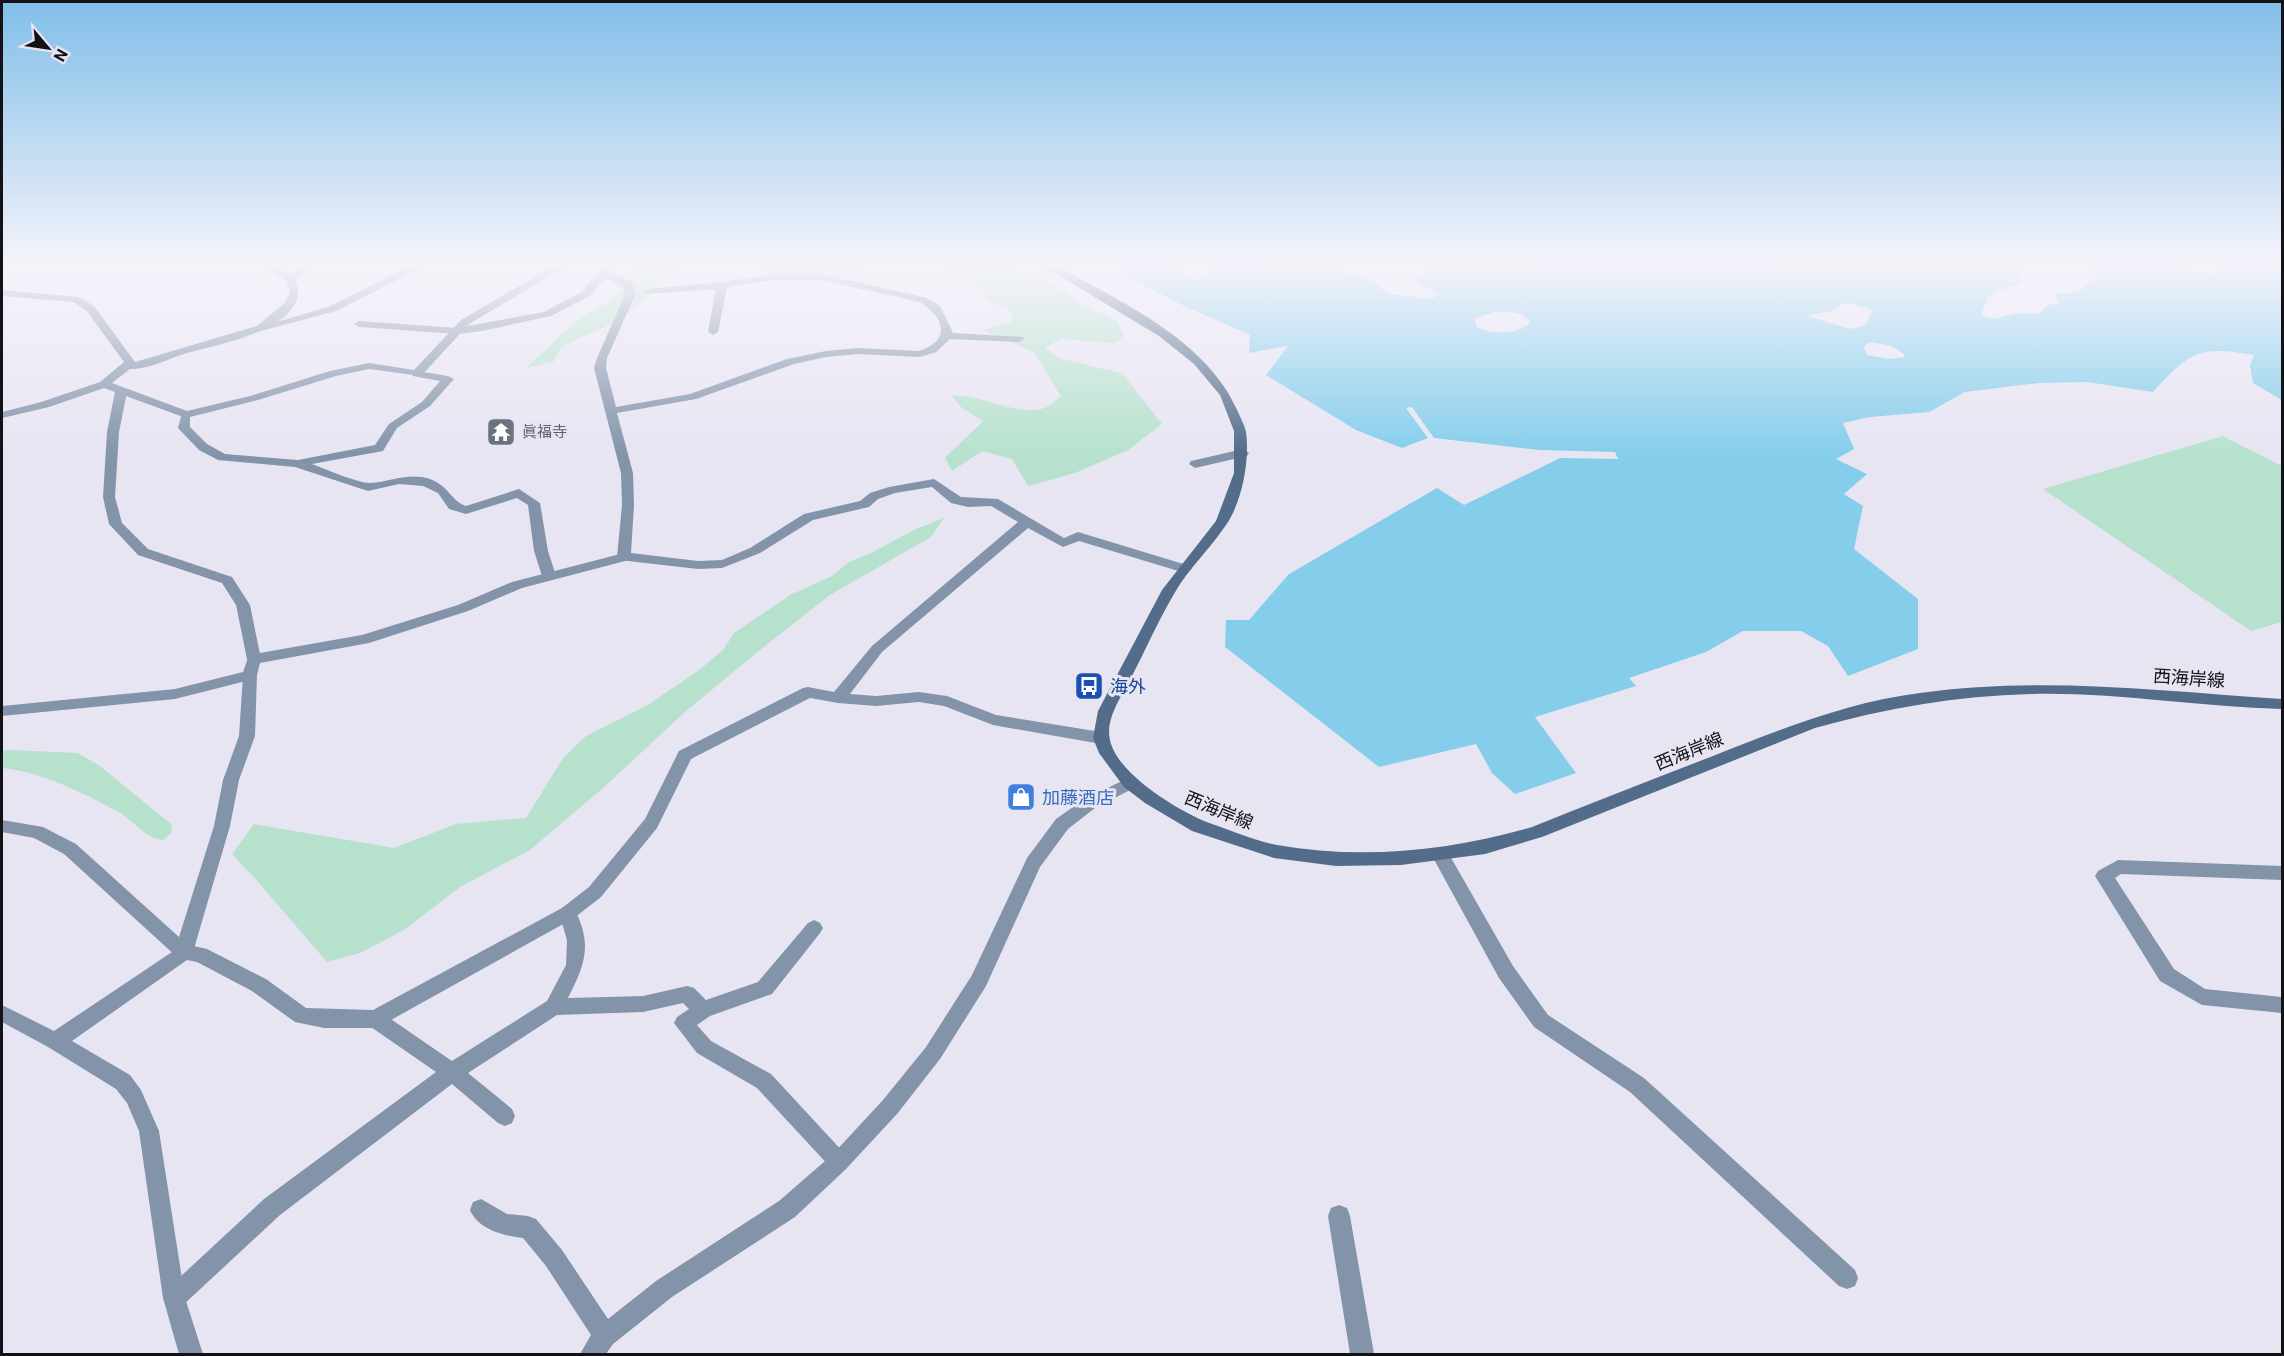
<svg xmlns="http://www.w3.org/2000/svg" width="2284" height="1356" font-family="Roboto,'Noto Sans JP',sans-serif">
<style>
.green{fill:#b6e2cd}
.water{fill:#85ceeb;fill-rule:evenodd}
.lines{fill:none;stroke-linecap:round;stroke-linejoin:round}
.lane{fill:#8394aa;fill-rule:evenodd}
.street{fill:#8394aa;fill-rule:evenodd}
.secondary{fill:#536c8a;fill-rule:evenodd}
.labels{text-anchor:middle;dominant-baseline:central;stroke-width:6;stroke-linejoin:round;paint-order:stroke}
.far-worship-label{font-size:15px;fill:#5b616d;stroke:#e8e5f3;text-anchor:start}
.street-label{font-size:18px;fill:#131216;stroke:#e8e5f3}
.transit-label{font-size:18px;fill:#164399;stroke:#e8e5f3;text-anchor:start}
.shop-label{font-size:18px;fill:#366cbe;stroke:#e8e5f3;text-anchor:start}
</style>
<rect width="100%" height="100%" fill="#e8e5f3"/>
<!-- green -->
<g class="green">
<polygon points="660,264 688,264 667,279 638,305 611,324 563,346 553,362 526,368 578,319 602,306 620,290 611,282 633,267"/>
<path d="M 753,264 L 890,264 C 856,275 814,285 778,278 C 769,277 760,270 753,264 Z"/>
<path d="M 923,264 L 1013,265 L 1064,291 L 1076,302 L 1116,320 L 1124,336 L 1114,343 L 1061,339 L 1045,348 L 1061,359 L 1122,373 L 1162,424 L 1128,450 L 1075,473 L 1028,486 L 1012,459 L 982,451 L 952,471 L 945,458 L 983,421 L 962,408 L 951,396 C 982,393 1010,415 1041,409 C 1048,408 1056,400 1061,396 L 1034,352 L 982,330 L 1013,321 L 1010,310 L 990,302 L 977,284 Z"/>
<polygon points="2223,436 2282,466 2282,622 2251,631 2043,489"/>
<polygon points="944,518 931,537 830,595 765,646 685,712 602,789 530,850 460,887 404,930 360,953 327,962 258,882 232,854 254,824 394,848 456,824 526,818 563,758 586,736 648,705 699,670 723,650 734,633 790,595 832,576 849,562 873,552 914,530"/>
<path d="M 10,750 L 78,753 L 100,766 L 172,825 L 171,833 L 163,840 C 145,838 135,822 120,813 C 84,793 42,772 2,768 L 2,751 Z"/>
</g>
<!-- water -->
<path class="water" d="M 1122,264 L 1183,264 L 1181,271 C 1194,286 1207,278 1215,264 L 1331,264 L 1343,272 L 1368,277 L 1388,294 L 1430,299 L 1440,295 L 1416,282 L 1414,279 L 1431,269 L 1419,264 L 2018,264 L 2017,268 L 2022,275 L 2021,283 L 1989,295 L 1981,314 L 1983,316 L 1994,319 L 2017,313 L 2040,314 L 2046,306 L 2059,303 L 2055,294 C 2076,294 2079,290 2096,279 L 2097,275 L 2081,264 L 2166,264 L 2170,267 L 2211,274 L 2219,272 L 2215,264 L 2282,264 L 2282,400 L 2253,383 L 2250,366 L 2254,355 C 2198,345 2190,352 2153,392 L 2087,382 L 2039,383 L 1965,392 L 1929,412 L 1870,417 L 1843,423 L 1854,449 L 1836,459 L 1867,474 L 1844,494 L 1863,506 L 1854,549 L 1918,599 L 1918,649 L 1848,676 L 1828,646 L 1801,631 L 1743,631 L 1706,652 L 1629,678 L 1636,686 L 1535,717 L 1576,773 L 1515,794 L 1492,773 L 1476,744 L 1379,767 L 1225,647 L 1226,620 L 1249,620 L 1289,574 L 1437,488 L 1464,505 L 1560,458 L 1618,459 L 1615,452 L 1540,450 L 1434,438 L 1412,407 L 1406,408 L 1428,438 L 1402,448 L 1356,430 L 1266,375 L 1288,346 L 1249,353 L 1250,335 L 1184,306 L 1120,272 ZM 1850,303 L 1873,310 L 1865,325 L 1850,329 L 1807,316 C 1819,312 1833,314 1841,304 ZM 1494,312 C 1506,311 1525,311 1530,323 C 1517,335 1490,335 1476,326 L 1475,318 ZM 1871,342 L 1892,346 L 1904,354 L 1905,357 L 1890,359 L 1867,355 L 1864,347 L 1866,344 Z"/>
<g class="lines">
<!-- lane -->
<g class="lane">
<polygon points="2,264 7,264 7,265 2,268"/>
<polygon points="262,264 274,264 296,279 287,281"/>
<polygon points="414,264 429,264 336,311 261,331 256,328 328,307"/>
<path d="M 605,264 L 616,264 L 609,272 L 632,282 L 635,295 L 607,358 L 606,368 L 616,407 L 690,394 L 787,359 L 826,351 L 858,348 L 919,351 C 952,340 944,317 920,302 L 821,280 L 773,280 L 727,287 L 718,332 L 713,335 L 708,332 L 716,289 L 645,294 L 644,292 L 649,289 L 722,282 L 773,274 L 821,274 L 927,298 L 940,306 L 953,333 L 1023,337 L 1024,339 L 1019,342 L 950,339 L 936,352 L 920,357 L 858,354 L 826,357 L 794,364 L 696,399 L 617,413 L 633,473 L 634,505 L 631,553 L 698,561 L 722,560 L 750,548 L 804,514 L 860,501 L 870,493 L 889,487 L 934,479 L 961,497 L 998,499 L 1064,538 L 1078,532 L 1190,566 L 1192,569 L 1185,573 L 1079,541 L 1063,547 L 1028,528 L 882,652 L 850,694 L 876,696 L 919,692 L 947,696 L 996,715 L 1101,732 L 1107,734 L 1109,738 L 1107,742 L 1101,744 L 993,725 L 944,706 L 919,702 L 876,706 L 838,703 L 810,698 L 691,759 L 679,759 L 677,755 L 679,751 L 803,688 L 808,687 L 834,692 L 872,646 L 1018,522 L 991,506 L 968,507 L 951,503 L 932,487 L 895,493 L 878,499 L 869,507 L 813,520 L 760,553 L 722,568 L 698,569 L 619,560 L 617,557 L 622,505 L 621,473 L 594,368 L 597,358 L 625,295 L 623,286 L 605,278 L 590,296 L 551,316 L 482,331 L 457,334 L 359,327 L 354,324 L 359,321 L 457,328 L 544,312 L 582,292 Z"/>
<path d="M 417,371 L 448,376 L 454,379 L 430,406 L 397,428 L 383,451 L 312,464 C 325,469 358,483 370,483 C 391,482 407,472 430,479 C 449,486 451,501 466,506 L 519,489 L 540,503 L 548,551 L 556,576 L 554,579 L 544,579 L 542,576 L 534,551 L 528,505 L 517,498 L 466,514 L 449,509 L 438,493 L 423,486 L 399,484 L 368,491 L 295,467 L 218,460 L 199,450 L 178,428 L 182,413 L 190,413 L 190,427 L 207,444 L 225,454 L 298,460 L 375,445 L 389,424 L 422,402 L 440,381 L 413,376 L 413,372 Z"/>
<polygon points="121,389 127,392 119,432 115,497 122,523 148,549 232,577 250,605 261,659 259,663 249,663 247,659 236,605 222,583 138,555 109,524 103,497 107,432 115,392"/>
<polygon points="1243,449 1249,453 1247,456 1195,468 1189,464 1191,461"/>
<polygon points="250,670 257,675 255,736 239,780 230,826 193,952 191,957 184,960 177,957 64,854 34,838 2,832 2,820 43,827 76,844 179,937 214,826 223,780 239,736 243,675"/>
<path d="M 568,906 L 574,908 C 593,945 585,964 568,998 L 643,996 L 687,986 L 694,988 L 706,1000 L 758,982 L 808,923 L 814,920 L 820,923 L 823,928 L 820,933 L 772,994 L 710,1016 L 697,1025 L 711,1041 L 771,1074 L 846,1155 L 850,1162 L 846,1169 L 839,1172 L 832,1169 L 757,1088 L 697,1053 L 674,1023 L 677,1017 L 689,1009 L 683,1003 L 643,1012 L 557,1015 L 468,1073 L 512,1109 L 515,1116 L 512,1123 L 505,1126 L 498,1123 L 452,1084 L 280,1215 L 182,1306 L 174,1309 L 166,1306 L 163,1298 L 166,1290 L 264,1199 L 436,1072 L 368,1025 L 365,1019 L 368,1013 L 375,1010 L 382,1013 L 452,1061 L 547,1001 L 566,965 L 567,940 L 559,913 L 562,908 Z"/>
</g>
<!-- street -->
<g class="street">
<path d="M 302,264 L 313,264 L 296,280 C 313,328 219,344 187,353 C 171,358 147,370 130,369 L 112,383 L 187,411 L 250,396 L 330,371 L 369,363 L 414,370 L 461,320 L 557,264 L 570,264 L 469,324 L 421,376 L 369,369 L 336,376 L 258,400 L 186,418 L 104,388 L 49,407 L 2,418 L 2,412 L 41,402 L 100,382 L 124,362 L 86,310 L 73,302 L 2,296 L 2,290 L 79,297 L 94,306 L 135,362 L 257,326 L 286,302 L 290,291 L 286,279 Z"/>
<polygon points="624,553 631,557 629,560 522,588 468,611 369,643 260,663 257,675 250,680 175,699 2,716 2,706 175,689 243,672 249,655 362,635 458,605 512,582"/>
<polygon points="685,749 691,751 693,755 657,828 601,897 574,918 382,1025 375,1028 324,1028 295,1022 252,991 197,962 187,960 72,1041 130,1075 141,1090 159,1131 185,1298 203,1354 179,1354 163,1298 139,1131 127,1103 116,1089 48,1047 2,1022 2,1005 54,1031 184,944 207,949 266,979 306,1008 373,1010 562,908 589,887 645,819 679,751"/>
<path d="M 1130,777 L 1136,779 L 1138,783 L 1136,787 L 1095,808 L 1068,829 L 1040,867 L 986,986 L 940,1059 L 897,1114 L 846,1169 L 795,1217 L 672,1297 L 613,1344 L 606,1354 L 580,1354 L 591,1335 L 546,1266 L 523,1238 C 503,1236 478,1229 470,1210 L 473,1202 L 481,1199 L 507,1214 L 528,1216 L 536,1219 L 562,1250 L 608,1319 L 656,1281 L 779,1201 L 832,1155 L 883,1100 L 926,1047 L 972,975 L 1027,858 L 1056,819 L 1083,800 Z"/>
<polygon points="1440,847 1446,849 1513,966 1548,1015 1644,1078 1855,1270 1858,1278 1855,1286 1847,1289 1839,1286 1630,1092 1534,1027 1499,978 1431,854 1434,849"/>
<polygon points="2118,860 2282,866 2282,880 2121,874 2115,878 2174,969 2205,989 2282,997 2282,1013 2202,1005 2160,981 2095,876 2098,871"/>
<polygon points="1339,1205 1347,1208 1350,1216 1374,1354 1350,1354 1328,1216 1331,1208"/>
</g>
<!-- secondary -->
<path class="secondary" d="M 1040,264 L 1053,264 C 1119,301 1207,339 1238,412 C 1241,419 1245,426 1246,432 C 1250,460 1242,502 1226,525 C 1210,549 1188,569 1174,594 C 1158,621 1145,651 1130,680 C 1121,697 1105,720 1110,740 C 1117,775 1184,815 1215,825 C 1235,832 1256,841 1277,845 C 1362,860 1449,851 1532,827 C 1592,803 1653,779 1713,756 C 1781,729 1848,702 1920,693 C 2041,676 2162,691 2282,699 L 2282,709 C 2199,707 2115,692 2031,694 C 1957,696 1886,708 1815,728 L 1542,837 L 1485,854 L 1401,865 L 1336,866 L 1274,858 L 1192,831 L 1145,803 L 1124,787 L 1099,753 L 1093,738 L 1098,711 L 1162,590 L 1216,521 L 1234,473 L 1234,431 L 1220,395 L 1194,364 L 1159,336 Z"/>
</g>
<!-- sky -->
<linearGradient id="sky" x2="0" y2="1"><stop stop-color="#80bee9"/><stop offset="0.58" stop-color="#f5f3fa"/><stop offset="1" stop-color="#f5f3fa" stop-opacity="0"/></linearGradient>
<rect width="2284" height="454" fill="url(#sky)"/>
<!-- icons -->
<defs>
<g id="temple-square" transform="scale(1.5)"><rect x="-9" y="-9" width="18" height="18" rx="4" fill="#6b7280" stroke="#e8e5f3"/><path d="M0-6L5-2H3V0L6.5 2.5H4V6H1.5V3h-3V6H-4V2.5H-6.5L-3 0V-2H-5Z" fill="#fff"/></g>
<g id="bus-square" transform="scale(1.5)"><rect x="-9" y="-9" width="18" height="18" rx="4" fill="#1a4fb4" stroke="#e8e5f3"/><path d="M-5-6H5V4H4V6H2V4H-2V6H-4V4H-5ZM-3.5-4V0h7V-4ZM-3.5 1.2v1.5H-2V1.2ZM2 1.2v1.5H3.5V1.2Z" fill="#fff"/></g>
<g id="shop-square" transform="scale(1.5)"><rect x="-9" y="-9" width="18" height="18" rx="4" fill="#3f7fe0" stroke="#e8e5f3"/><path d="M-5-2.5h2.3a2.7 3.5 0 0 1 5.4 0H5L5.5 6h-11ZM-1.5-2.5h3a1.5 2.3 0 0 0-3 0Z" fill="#fff"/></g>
</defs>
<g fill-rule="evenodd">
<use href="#temple-square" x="501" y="432"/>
<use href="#bus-square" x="1089" y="686"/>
<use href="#shop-square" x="1021" y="797"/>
</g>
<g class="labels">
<!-- far-worship labels -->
<g class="far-worship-label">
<text x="522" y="432">眞福寺</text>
</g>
<!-- street labels -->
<g class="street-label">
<text transform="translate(2189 678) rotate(4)">西海岸線</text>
<text transform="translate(1689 751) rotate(-22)">西海岸線</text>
<text transform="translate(1219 810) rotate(22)">西海岸線</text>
</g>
<!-- transit labels -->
<g class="transit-label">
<text x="1110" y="686">海外</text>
</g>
<!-- shop labels -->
<g class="shop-label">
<text x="1042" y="797">加藤酒店</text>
</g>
</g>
<!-- border -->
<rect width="2284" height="1356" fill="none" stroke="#131216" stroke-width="6"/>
<!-- north arrow -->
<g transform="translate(48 48) rotate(119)" stroke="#e8e5f3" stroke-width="4.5" paint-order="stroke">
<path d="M0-4.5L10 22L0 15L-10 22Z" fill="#131216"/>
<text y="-9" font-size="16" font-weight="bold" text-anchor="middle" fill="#131216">N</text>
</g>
</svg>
